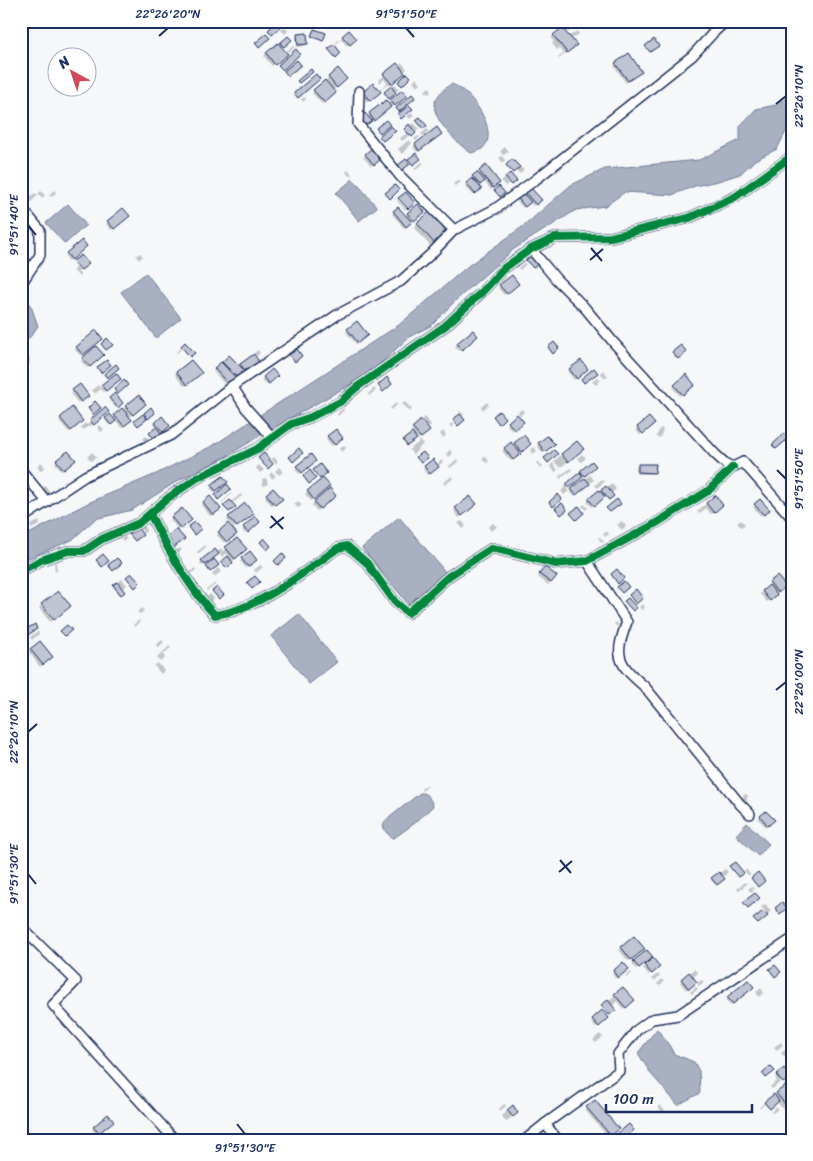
<svg xmlns="http://www.w3.org/2000/svg" width="813" height="1161" font-family="Sriracha,sans-serif">
<style>
.water{fill:#a9b0c1;stroke:#707c99}
.shadow{fill:#0003}
.building{fill:#c0c4d3;stroke:#1b2f5e}
.lines{fill:none;stroke-linecap:round;stroke-linejoin:round}
.minor-casing{stroke:#1b2f5e;stroke-width:12}
.minor{stroke:#fff;stroke-width:9}
.cycleway-casing{stroke:#fff;stroke-width:11}
.cycleway{stroke:#00873e;stroke-width:8}
.ticks{fill:none;stroke:#1b2f5e;stroke-width:2}
.neatline{fill:none;stroke:#1b2f5e;stroke-width:2}
.ticks-label{font-size:12px;text-anchor:middle;fill:#1b2f5e}
</style>
<rect width="100%" height="100%" fill="#f6f7f9"/>
<filter id="ink" filterUnits="userSpaceOnUse"><feTurbulence type="fractalNoise" baseFrequency=".02" numOctaves="2"/><feDisplacementMap in="SourceGraphic" scale="10" xChannelSelector="R" yChannelSelector="G"/><feConvolveMatrix kernelMatrix="1 2 1 2 8 2 1 2 1" color-interpolation-filters="sRGB"/></filter>
<g filter="url(#ink)">
<!-- water -->
<g class="water">
<path d="M 451,84 C 469,88 502,132 482,149 C 479,151 474,152 471,153 C 459,145 430,118 435,102 C 437,95 445,88 451,84 Z"/>
<polygon points="792,93 792,120 777,149 755,160 740,174 718,181 695,186 672,195 625,192 605,206 576,210 514,249 456,300 432,325 409,337 369,374 271,429 227,456 179,480 132,510 95,519 72,540 21,561 21,538 88,503 156,474 214,445 399,325 468,266 525,225 571,185 605,169 699,160 740,140 740,126 756,109 776,105"/>
<polygon points="353,179 377,207 359,221 336,193"/>
<polygon points="68,204 86,225 65,244 46,223"/>
<polygon points="146,273 181,318 156,338 121,292"/>
<polygon points="24,298 31,306 38,326 30,337 21,342 21,299"/>
<polygon points="399,517 447,574 410,606 362,548"/>
<polygon points="299,614 337,662 309,684 271,636"/>
<path d="M 420,793 C 427,792 431,800 433,806 L 415,823 L 394,838 L 392,838 L 385,831 L 383,825 L 385,821 Z"/>
<polygon points="747,823 769,844 758,856 736,835"/>
<polygon points="657,1029 669,1045 674,1054 694,1062 699,1071 700,1093 678,1105 651,1074 638,1053"/>
</g>
<!-- shadow -->
<g class="shadow">
<polygon points="708,22 711,26 706,31 703,27"/>
<polygon points="285,27 288,31 285,34 281,30"/>
<polygon points="562,29 568,37 577,31 579,34 571,40 575,45 559,59 558,58 564,53 559,48 557,50 552,43 554,42 551,38"/>
<polygon points="349,32 353,41 347,46 341,39 336,44 336,42"/>
<polygon points="298,35 307,44 304,46 297,47 296,37"/>
<polygon points="288,37 290,40 281,48 286,54 272,66 264,56"/>
<polygon points="293,46 295,47 289,52 287,51"/>
<polygon points="402,63 407,69 389,85 388,84 381,90 380,89 387,83 384,79 380,83 378,81 396,65 398,66"/>
<polygon points="616,64 638,74 626,83 614,66"/>
<polygon points="338,70 346,79 332,91 335,93 322,104 312,93"/>
<polygon points="416,78 421,83 417,86 413,81"/>
<polygon points="395,84 399,89 388,98 384,93"/>
<polygon points="429,87 432,90 429,94 425,91"/>
<polygon points="402,92 406,96 392,107 391,106 365,125 360,119 367,117 386,102 387,104"/>
<polygon points="364,93 377,94 367,102 362,95"/>
<polygon points="304,97 306,99 303,102 301,99"/>
<polygon points="412,113 414,115 410,119 407,116"/>
<polygon points="414,123 419,129 402,141 400,138 407,133 405,130"/>
<polygon points="427,129 429,131 423,136 421,134"/>
<polygon points="437,129 438,136 417,152 413,147"/>
<polygon points="418,136 420,137 416,141 414,139"/>
<polygon points="409,140 412,143 402,154 398,149"/>
<polygon points="505,147 509,151 502,156 505,160 503,163 499,158 503,155 500,151"/>
<polygon points="372,150 379,159 371,166 363,157"/>
<polygon points="512,160 524,170 520,174 515,169 512,172 506,166"/>
<polygon points="422,162 424,163 416,170 414,168"/>
<polygon points="561,164 563,167 556,173 554,170"/>
<polygon points="486,167 498,183 491,190 483,180 474,188 480,189 473,195 465,186 477,173 478,175"/>
<polygon points="348,170 352,174 349,176 346,172"/>
<polygon points="510,174 516,181 511,185 509,183 505,186 501,181"/>
<polygon points="459,180 461,182 455,186 453,184"/>
<polygon points="528,187 540,200 533,206 530,202 523,208 515,199"/>
<polygon points="54,190 56,193 51,197 49,195"/>
<polygon points="41,191 45,195 42,198 39,194 31,202 29,198 35,193 37,195"/>
<polygon points="398,200 406,209 405,210 397,201"/>
<polygon points="398,208 405,216 409,213 423,212 404,228 392,214"/>
<polygon points="504,208 506,210 499,216 497,214"/>
<polygon points="123,209 128,216 111,230 106,224"/>
<polygon points="429,214 441,236 430,246 414,227"/>
<polygon points="82,242 86,246 69,261 65,256"/>
<polygon points="140,253 143,256 139,260 136,256"/>
<polygon points="81,257 87,264 78,272 80,275 79,277 73,270 76,268 72,264"/>
<polygon points="524,263 526,264 520,270 518,268"/>
<polygon points="511,277 517,284 504,295 498,288"/>
<polygon points="357,323 367,335 356,344 346,332"/>
<polygon points="473,331 477,336 459,351 455,346"/>
<polygon points="95,332 101,339 81,356 75,350"/>
<polygon points="185,343 193,353 189,357 182,348 177,353 176,352"/>
<polygon points="96,348 102,355 87,368 81,361"/>
<polygon points="258,350 260,353 257,356 254,353"/>
<polygon points="229,357 239,367 241,365 260,365 226,386 213,371"/>
<polygon points="191,362 200,373 184,386 175,375"/>
<polygon points="581,362 587,369 574,380 568,372"/>
<polygon points="603,370 608,376 605,378 600,373"/>
<polygon points="271,371 276,376 266,385 261,380"/>
<polygon points="116,375 119,379 104,392 101,389 95,394 92,390 98,385 100,388"/>
<polygon points="686,376 694,385 680,396 673,388"/>
<polygon points="597,377 601,380 596,385 592,381"/>
<polygon points="124,382 127,385 115,395 122,403 116,408 109,400 116,394 114,391"/>
<polygon points="80,386 86,398 78,403 71,394"/>
<polygon points="374,388 376,390 369,396 368,394"/>
<polygon points="138,397 145,404 128,418 130,420 122,428 115,420 109,425 105,420 110,416 112,418"/>
<polygon points="405,402 412,409 409,412 402,404"/>
<polygon points="487,402 489,404 483,410 481,407"/>
<polygon points="396,403 397,405 392,410 390,408"/>
<polygon points="343,408 344,410 338,416 337,414"/>
<polygon points="72,409 82,421 69,432 59,421"/>
<polygon points="104,409 107,412 91,426 90,425 83,430 81,427 85,423 87,425"/>
<polygon points="522,409 524,412 520,416 518,412"/>
<polygon points="460,411 464,415 461,417 464,420 457,426 453,421 461,414 459,412"/>
<polygon points="517,416 523,422 512,431 507,425"/>
<polygon points="425,417 431,425 427,429 428,431 419,439 423,444 413,455 409,450 420,441 417,437 406,446 403,441 413,433 411,431 423,420 422,419"/>
<polygon points="162,418 169,426 154,441 149,435 156,428 154,425"/>
<polygon points="649,419 653,424 640,435 636,430"/>
<polygon points="452,423 454,426 452,428 449,425"/>
<polygon points="100,425 104,429 101,432 97,427"/>
<polygon points="660,428 663,429 660,438 656,437"/>
<polygon points="336,430 342,438 332,446 326,439"/>
<polygon points="443,431 446,435 443,438 440,434"/>
<polygon points="146,436 151,441 147,444 143,439"/>
<polygon points="524,437 529,444 511,461 502,451 511,444 513,446"/>
<polygon points="547,437 553,444 543,453 537,446"/>
<polygon points="577,442 580,451 560,468 554,461"/>
<polygon points="344,445 346,448 342,452 339,449"/>
<polygon points="534,447 537,451 533,454 530,450"/>
<polygon points="450,450 453,454 449,457 446,454"/>
<polygon points="68,452 74,460 62,471 55,463"/>
<polygon points="92,452 96,457 91,461 87,457"/>
<polygon points="582,454 586,458 581,462 578,458"/>
<polygon points="310,456 315,461 299,474 295,469"/>
<polygon points="485,456 489,461 486,463 482,459"/>
<polygon points="274,457 278,461 275,464 271,459"/>
<polygon points="457,459 459,461 450,468 449,466"/>
<polygon points="442,460 443,462 427,475 423,469 432,461 436,465"/>
<polygon points="538,461 543,467 541,469 536,463"/>
<polygon points="792,461 792,466 789,469 786,466"/>
<polygon points="41,462 45,467 40,471 37,466"/>
<polygon points="553,463 558,470 555,472 550,466"/>
<polygon points="259,465 264,470 260,473 256,468"/>
<polygon points="639,465 654,472 652,474 636,474 636,467"/>
<polygon points="595,466 567,489 569,491 564,495 561,491 567,485 581,472"/>
<polygon points="279,467 283,472 279,475 275,471"/>
<polygon points="571,468 572,470 569,473 568,472 560,479 559,476"/>
<polygon points="272,472 276,476 272,479 269,475"/>
<polygon points="590,475 594,480 574,496 570,492"/>
<polygon points="452,476 454,478 445,485 443,483"/>
<polygon points="222,478 226,482 214,492 210,488"/>
<polygon points="266,478 268,484 263,486 262,479"/>
<polygon points="323,479 328,486 311,501 305,494"/>
<polygon points="602,479 604,482 597,488 595,485"/>
<polygon points="612,484 616,489 611,494 613,496 608,500 605,496 592,507 587,502 599,492 600,493"/>
<polygon points="45,486 51,493 46,497 40,490"/>
<polygon points="273,489 281,499 272,506 265,497"/>
<polygon points="330,490 335,496 317,511 312,505"/>
<polygon points="232,493 232,494 222,503 222,502"/>
<polygon points="28,494 32,498 29,500 25,496"/>
<polygon points="241,494 242,496 234,502 232,501"/>
<polygon points="715,497 722,505 711,514 706,508 699,514 697,511"/>
<polygon points="210,498 219,509 210,516 201,505"/>
<polygon points="470,498 473,506 459,518 454,511"/>
<polygon points="298,501 302,505 298,508 294,504"/>
<polygon points="760,501 768,510 761,516 753,507"/>
<polygon points="584,504 588,508 586,510 582,506"/>
<polygon points="182,510 191,520 164,541 178,529 170,520"/>
<polygon points="250,515 234,528 227,520 220,525 229,518"/>
<polygon points="255,518 258,522 245,534 242,530"/>
<polygon points="741,520 745,524 741,527 737,523"/>
<polygon points="39,521 40,525 31,529 30,525"/>
<polygon points="462,521 466,526 463,529 458,523"/>
<polygon points="622,521 626,526 622,530 617,525"/>
<polygon points="493,523 497,527 491,531 488,527"/>
<polygon points="228,525 235,533 224,543 217,535"/>
<polygon points="142,526 145,526 146,532 142,533"/>
<polygon points="607,531 609,534 605,537 603,534"/>
<polygon points="124,536 127,539 123,542 121,539"/>
<polygon points="600,537 604,542 602,543 598,538"/>
<polygon points="237,540 245,549 226,568 222,563 229,557 226,553 222,557 218,552 202,566 200,563 214,551 216,553 221,548 223,551"/>
<polygon points="205,545 206,547 198,554 197,552"/>
<polygon points="180,548 182,550 175,556 173,553"/>
<polygon points="249,553 255,560 246,568 240,561"/>
<polygon points="56,562 57,571 55,572 54,563"/>
<polygon points="260,565 263,567 256,573 254,570"/>
<polygon points="195,568 196,570 188,577 186,575"/>
<polygon points="218,568 221,572 214,577 212,574"/>
<polygon points="543,570 555,576 548,585 538,577"/>
<polygon points="777,577 784,586 767,602 760,594"/>
<polygon points="122,579 127,585 122,590 123,592 120,595 113,587"/>
<polygon points="215,583 216,584 207,591 206,590"/>
<polygon points="210,594 214,598 207,604 204,599"/>
<polygon points="643,604 645,607 642,610 639,607"/>
<polygon points="42,605 65,609 50,622 39,608"/>
<polygon points="142,608 144,611 140,614 137,612"/>
<polygon points="139,620 140,622 134,627 133,625"/>
<polygon points="616,622 619,625 617,627 614,624"/>
<polygon points="38,631 39,634 32,640 30,637"/>
<polygon points="162,640 164,642 158,648 156,645"/>
<polygon points="39,643 51,657 40,667 29,652"/>
<polygon points="169,646 171,648 163,654 165,658 161,662 157,658"/>
<polygon points="158,663 164,671 161,674 154,666"/>
<polygon points="427,785 428,786 422,791 421,789"/>
<polygon points="744,794 748,795 746,804 741,802"/>
<polygon points="766,812 773,820 766,827 758,819"/>
<polygon points="725,869 728,872 716,885 711,880"/>
<polygon points="746,869 750,874 749,876 744,871"/>
<polygon points="745,882 747,884 739,890 737,889"/>
<polygon points="752,886 755,889 751,892 748,889"/>
<polygon points="765,904 771,911 757,924 754,920 765,911 761,907"/>
<polygon points="634,938 643,949 628,961 619,950"/>
<polygon points="647,952 651,957 636,969 632,964"/>
<polygon points="792,955 792,962 788,958"/>
<polygon points="653,960 658,967 649,975 643,968"/>
<polygon points="623,964 627,969 616,979 612,974"/>
<polygon points="694,969 698,973 692,978 695,982 686,990 680,982"/>
<polygon points="631,972 632,973 626,978 625,977"/>
<polygon points="658,974 660,976 654,981 652,978"/>
<polygon points="662,979 664,982 659,986 657,984"/>
<polygon points="702,980 704,982 699,986 697,983"/>
<polygon points="696,987 698,989 692,994 690,992"/>
<polygon points="761,988 764,993 759,997 756,992"/>
<polygon points="750,989 731,1006 726,1000 728,998"/>
<polygon points="615,995 633,1000 623,1009 617,1001 612,1006 614,1010 608,1015 602,1007"/>
<polygon points="602,1012 608,1018 596,1028 591,1022"/>
<polygon points="600,1034 603,1037 596,1043 593,1040"/>
<polygon points="781,1042 783,1045 777,1050 774,1047"/>
<polygon points="786,1049 789,1054 785,1057 781,1053"/>
<polygon points="784,1070 789,1076 772,1089 770,1087 777,1081 775,1078"/>
<polygon points="791,1082 792,1109 786,1114 778,1103 778,1100 768,1108 765,1104 760,1108 759,1107"/>
<polygon points="595,1101 618,1129 608,1137 585,1110"/>
<polygon points="504,1104 506,1106 500,1111 499,1109"/>
<polygon points="660,1105 665,1111 663,1113 658,1107"/>
<polygon points="512,1107 517,1112 506,1122 502,1116"/>
<polygon points="776,1107 778,1109 773,1113 771,1112"/>
<polygon points="108,1116 112,1121 96,1134 92,1130"/>
<polygon points="658,1135 662,1140 653,1140"/>
</g>
<!-- building -->
<g class="building">
<polygon points="568,21 574,21 576,24 568,31 563,25"/>
<polygon points="277,22 281,27 272,35 268,30"/>
<polygon points="562,28 577,45 567,53 553,35"/>
<polygon points="314,29 326,33 323,41 311,36"/>
<polygon points="349,30 357,39 350,45 342,36"/>
<polygon points="307,33 308,44 298,45 297,34"/>
<polygon points="266,34 270,38 259,48 255,43"/>
<polygon points="288,36 292,40 284,47 280,43"/>
<polygon points="654,39 659,46 650,52 645,46"/>
<polygon points="278,43 288,54 275,65 266,53"/>
<polygon points="334,44 341,53 336,58 328,49"/>
<polygon points="296,49 300,54 283,70 278,65"/>
<polygon points="629,53 642,72 628,81 615,63"/>
<polygon points="297,60 301,65 288,76 284,71"/>
<polygon points="397,63 405,73 392,84 383,74"/>
<polygon points="338,68 347,79 337,88 328,77"/>
<polygon points="311,69 313,72 299,83 297,81"/>
<polygon points="407,73 411,77 402,86 398,82"/>
<polygon points="316,74 320,79 298,98 294,93"/>
<polygon points="325,80 336,93 325,103 313,90"/>
<polygon points="373,83 381,92 370,101 363,92"/>
<polygon points="391,86 396,93 389,99 384,92"/>
<polygon points="402,90 407,96 395,106 390,100"/>
<polygon points="412,94 415,98 399,112 396,108"/>
<polygon points="386,100 391,107 374,121 369,113"/>
<polygon points="409,105 413,109 401,119 398,114"/>
<polygon points="365,113 372,121 366,125 360,117"/>
<polygon points="420,117 427,126 423,129 416,120"/>
<polygon points="386,120 390,125 380,133 376,128"/>
<polygon points="409,124 416,133 412,137 404,129"/>
<polygon points="391,126 396,131 383,141 379,136"/>
<polygon points="437,127 442,134 419,151 415,144"/>
<polygon points="372,148 381,159 374,165 365,154"/>
<polygon points="416,153 421,159 413,165 408,159"/>
<polygon points="406,159 410,164 401,171 397,166"/>
<polygon points="512,159 520,167 513,173 506,165"/>
<polygon points="486,165 500,183 493,188 479,171"/>
<polygon points="477,172 485,181 480,185 472,176"/>
<polygon points="510,173 517,181 512,185 505,177"/>
<polygon points="472,178 482,189 475,194 466,183"/>
<polygon points="395,185 399,190 390,199 385,193"/>
<polygon points="528,185 542,200 536,205 523,190"/>
<polygon points="499,186 505,193 500,197 494,190"/>
<polygon points="406,192 415,203 408,209 398,198"/>
<polygon points="522,192 531,202 525,207 516,196"/>
<polygon points="418,204 425,212 414,221 407,213"/>
<polygon points="398,207 412,222 406,227 393,211"/>
<polygon points="123,208 130,216 114,229 107,221"/>
<polygon points="429,212 446,232 434,243 417,223"/>
<polygon points="82,240 87,246 72,260 66,253"/>
<polygon points="81,255 89,264 81,270 73,261"/>
<polygon points="532,255 539,263 533,268 526,260"/>
<polygon points="512,275 519,284 507,294 499,285"/>
<polygon points="357,321 368,335 358,343 347,329"/>
<polygon points="96,330 103,339 83,355 76,347"/>
<polygon points="473,330 478,336 462,350 457,343"/>
<polygon points="107,338 113,345 106,350 101,344"/>
<polygon points="185,342 195,353 190,357 181,346"/>
<polygon points="554,342 559,348 553,354 548,347"/>
<polygon points="681,345 687,352 678,359 672,352"/>
<polygon points="96,346 104,355 90,367 82,358"/>
<polygon points="297,349 302,356 295,362 289,355"/>
<polygon points="254,354 261,365 248,374 240,364"/>
<polygon points="229,355 246,372 239,379 222,362"/>
<polygon points="107,360 111,365 101,373 97,367"/>
<polygon points="191,360 202,373 187,385 176,372"/>
<polygon points="581,360 588,369 577,379 569,369"/>
<polygon points="221,362 236,378 229,385 214,368"/>
<polygon points="116,364 119,368 107,378 104,374"/>
<polygon points="594,368 598,373 584,383 581,379"/>
<polygon points="272,369 278,376 269,384 263,377"/>
<polygon points="116,373 121,379 106,391 101,385"/>
<polygon points="686,374 695,385 683,395 674,385"/>
<polygon points="387,377 392,384 383,392 378,385"/>
<polygon points="124,380 128,385 118,394 114,389"/>
<polygon points="80,384 89,396 81,402 72,390"/>
<polygon points="115,393 123,403 118,408 109,398"/>
<polygon points="139,395 146,404 133,415 125,406"/>
<polygon points="95,401 101,408 93,415 88,408"/>
<polygon points="72,407 83,421 71,431 60,418"/>
<polygon points="105,407 109,412 94,425 90,420"/>
<polygon points="151,407 155,413 148,419 144,413"/>
<polygon points="122,408 132,420 124,426 114,415"/>
<polygon points="499,411 505,418 499,424 493,416"/>
<polygon points="110,414 116,421 111,425 105,418"/>
<polygon points="143,414 147,419 138,426 134,421"/>
<polygon points="460,414 465,420 458,426 453,419"/>
<polygon points="517,414 524,422 515,430 508,422"/>
<polygon points="162,416 170,426 163,432 155,423"/>
<polygon points="649,417 655,424 643,434 637,427"/>
<polygon points="421,420 430,431 421,438 412,428"/>
<polygon points="156,427 163,435 156,441 149,433"/>
<polygon points="336,429 343,438 335,445 327,436"/>
<polygon points="412,433 417,439 407,446 403,440"/>
<polygon points="785,433 789,438 776,449 772,445"/>
<polygon points="524,435 531,444 522,452 514,443"/>
<polygon points="547,436 555,444 545,452 538,443"/>
<polygon points="577,441 584,449 568,462 561,454"/>
<polygon points="511,442 521,454 513,460 504,448"/>
<polygon points="299,448 303,453 293,462 289,457"/>
<polygon points="554,450 558,454 548,463 544,458"/>
<polygon points="68,451 76,460 64,470 56,460"/>
<polygon points="423,452 428,458 421,463 416,457"/>
<polygon points="264,453 273,464 268,469 258,458"/>
<polygon points="311,454 316,461 302,473 296,466"/>
<polygon points="433,459 439,467 430,474 424,466"/>
<polygon points="592,461 596,466 585,476 580,471"/>
<polygon points="320,464 327,473 320,479 313,470"/>
<polygon points="638,464 656,464 655,473 638,472"/>
<polygon points="310,470 316,478 309,484 303,476"/>
<polygon points="580,472 583,477 569,488 566,484"/>
<polygon points="223,476 228,482 216,491 211,485"/>
<polygon points="323,478 330,486 314,500 307,491"/>
<polygon points="585,478 590,484 576,495 571,489"/>
<polygon points="227,484 231,489 218,500 215,495"/>
<polygon points="606,486 614,496 609,500 601,490"/>
<polygon points="273,488 283,499 275,505 266,494"/>
<polygon points="330,488 336,496 320,509 314,502"/>
<polygon points="599,490 605,497 595,506 588,499"/>
<polygon points="558,494 562,499 553,507 549,502"/>
<polygon points="715,495 723,505 714,513 706,503"/>
<polygon points="210,496 221,509 213,515 203,502"/>
<polygon points="470,496 477,504 462,516 455,508"/>
<polygon points="21,497 30,507 23,513 21,511"/>
<polygon points="617,499 621,504 610,512 606,508"/>
<polygon points="760,499 770,510 764,515 754,504"/>
<polygon points="230,500 236,507 229,512 223,506"/>
<polygon points="245,503 254,514 237,527 228,517"/>
<polygon points="562,503 567,510 561,515 555,508"/>
<polygon points="579,506 584,513 576,520 570,513"/>
<polygon points="182,508 192,520 181,529 171,517"/>
<polygon points="255,516 260,522 248,533 243,527"/>
<polygon points="195,522 201,529 194,535 188,527"/>
<polygon points="228,523 237,534 227,542 218,532"/>
<polygon points="137,527 143,535 135,541 129,534"/>
<polygon points="176,529 185,539 173,548 165,538"/>
<polygon points="237,538 247,549 235,559 225,547"/>
<polygon points="264,538 271,546 267,550 260,542"/>
<polygon points="215,549 219,554 205,565 201,560"/>
<polygon points="250,551 257,560 248,567 241,558"/>
<polygon points="282,553 286,558 278,565 274,561"/>
<polygon points="103,554 109,561 102,567 96,560"/>
<polygon points="228,556 233,563 227,568 221,562"/>
<polygon points="117,558 122,563 113,571 108,565"/>
<polygon points="214,559 219,565 210,572 206,566"/>
<polygon points="545,567 557,576 551,583 539,574"/>
<polygon points="617,569 624,578 618,584 611,574"/>
<polygon points="131,573 140,583 135,588 126,577"/>
<polygon points="255,576 260,582 252,589 247,582"/>
<polygon points="777,576 786,586 778,593 769,582"/>
<polygon points="624,581 629,587 622,593 617,587"/>
<polygon points="117,582 125,592 121,595 113,585"/>
<polygon points="769,585 777,595 770,601 762,591"/>
<polygon points="217,587 224,595 219,599 212,591"/>
<polygon points="636,589 643,598 636,604 629,595"/>
<polygon points="58,591 71,606 54,620 41,604"/>
<polygon points="628,598 637,608 633,611 624,601"/>
<polygon points="35,624 37,629 26,636 23,631"/>
<polygon points="67,625 72,630 65,636 60,631"/>
<polygon points="40,641 53,657 43,665 30,649"/>
<polygon points="766,811 775,820 768,826 760,816"/>
<polygon points="735,862 744,873 738,877 729,866"/>
<polygon points="719,872 725,879 717,885 711,878"/>
<polygon points="758,872 765,881 758,887 751,878"/>
<polygon points="755,893 760,898 748,908 743,902"/>
<polygon points="782,902 787,908 780,914 775,908"/>
<polygon points="763,911 768,916 758,924 753,919"/>
<polygon points="634,936 645,949 631,960 621,947"/>
<polygon points="647,950 653,957 639,968 633,961"/>
<polygon points="653,958 660,967 652,974 644,965"/>
<polygon points="623,962 629,969 618,978 613,971"/>
<polygon points="775,965 781,972 775,977 769,969"/>
<polygon points="689,972 697,982 689,989 681,979"/>
<polygon points="748,980 754,987 733,1004 727,997"/>
<polygon points="623,987 635,1000 626,1008 614,994"/>
<polygon points="608,1000 616,1010 609,1015 601,1005"/>
<polygon points="602,1010 609,1018 599,1027 592,1019"/>
<polygon points="770,1066 775,1071 766,1078 762,1073"/>
<polygon points="784,1068 791,1077 783,1083 776,1075"/>
<polygon points="791,1081 792,1110 791,1111 776,1093"/>
<polygon points="774,1094 779,1101 770,1109 764,1102"/>
<polygon points="595,1100 619,1129 611,1136 586,1107"/>
<polygon points="513,1105 518,1113 513,1117 507,1110"/>
<polygon points="108,1114 114,1121 99,1133 93,1127"/>
<polygon points="629,1124 634,1130 623,1140 612,1140 611,1139"/>
</g>
<g class="lines">
<!-- minor casing -->
<g class="minor-casing">
<g id="minor">
<polyline points="359,91 358,124 400,176 454,230"/>
<polyline points="21,207 40,230 40,255 21,284"/>
<polyline points="531,249 556,279 585,308 614,343 715,454 726,464 733,467 743,462 792,518"/>
<polyline points="21,358 23,361 21,368"/>
<polyline points="232,386 246,408 272,437"/>
<polyline points="21,470 47,502"/>
<path d="M 150,514 C 166,546 190,590 215,615 C 257,610 305,572 338,548 L 347,546 L 367,563 L 395,602 L 408,613 L 449,576 L 492,548 L 556,564 L 587,561 L 653,525 L 708,491 L 733,467"/>
<polyline points="21,519 85,476 171,435 232,386 337,315 401,281 431,254 454,230 495,209 535,180 692,56 714,32 726,21"/>
<path d="M 587,561 L 627,622 C 614,656 617,663 645,687 L 740,804 L 750,814"/>
<polyline points="21,571 41,560 68,551 84,551 102,539 139,523 168,498 197,478 257,449 291,424 311,417 340,402 357,387 445,326 483,291 504,268 531,249 555,238 611,237 689,218 735,197 792,156"/>
<polyline points="21,927 76,981 53,1005 175,1140"/>
<polyline points="545,1124 558,1140"/>
<polyline points="525,1140 545,1124 619,1071 618,1054 637,1030 652,1019 678,1015 792,939"/>
</g>
</g>
<!-- minor -->
<use href="#minor" class="minor"/>
<!-- cycleway casing -->
<g class="cycleway-casing">
<g id="cycleway">
<path d="M 150,514 C 166,546 190,590 215,615 C 257,610 305,572 338,548 L 347,546 L 367,563 L 395,602 L 408,613 L 449,576 L 492,548 L 556,564 L 587,561 L 653,525 L 708,491 L 733,467"/>
<polyline points="21,571 41,560 68,551 84,551 102,539 139,523 168,498 197,478 257,449 291,424 311,417 340,402 357,387 445,326 483,291 504,268 531,249 555,238 611,237 689,218 735,197 792,156"/>
</g>
</g>
<!-- cycleway -->
<use href="#cycleway" class="cycleway"/>
</g>
</g>
<!-- ticks -->
<path class="ticks" d="M 406,28 L 414,37M 159,36 L 168,28M 776,104 L 786,96M 28,225 L 36,235M 591,248 L 602,261M 590,260 L 603,249M 777,470 L 786,479M 271,516 L 283,529M 270,528 L 284,517M 776,690 L 786,682M 28,732 L 37,724M 560,860 L 571,873M 559,872 L 572,861M 28,874 L 36,884M 237,1124 L 245,1134"/>
<!-- margin -->
<rect width="813" height="1161" fill="none" stroke="#fff" stroke-width="55"/>
<!-- north arrow -->
<g transform="translate(72 72) rotate(320)"><circle r="24" fill="#ffffff" stroke="#a4acbf"/>
<path d="M0-4L9 19L0 12L-9 19Z" fill="#d1495b"/>
<text y="-8" font-size="14" font-weight="bold" text-anchor="middle" fill="#1b2f5e">N</text>
</g>
<!-- scale -->
<path d="M606 1104v8h146v-8" fill="none" stroke="#1b2f5e" stroke-width="2.5"/>
<text x="613" y="1104" font-size="15" fill="#1b2f5e" stroke="#ffffff" stroke-width="4" paint-order="stroke">100 m</text>
<rect x="28" y="28" width="758" height="1106" class="neatline"/>
<g class="ticks-label">
<text x="168" y="18">22°26'20"N</text>
<text x="406" y="18">91°51'50"E</text>
<text transform="translate(799 96) rotate(-90)" y="4">22°26'10"N</text>
<text transform="translate(14 225) rotate(-90)" y="4">91°51'40"E</text>
<text transform="translate(799 479) rotate(-90)" y="4">91°51'50"E</text>
<text transform="translate(799 682) rotate(-90)" y="4">22°26'00"N</text>
<text transform="translate(14 732) rotate(-90)" y="4">22°26'10"N</text>
<text transform="translate(14 874) rotate(-90)" y="4">91°51'30"E</text>
<text x="245" y="1152">91°51'30"E</text>
</g>
</svg>
